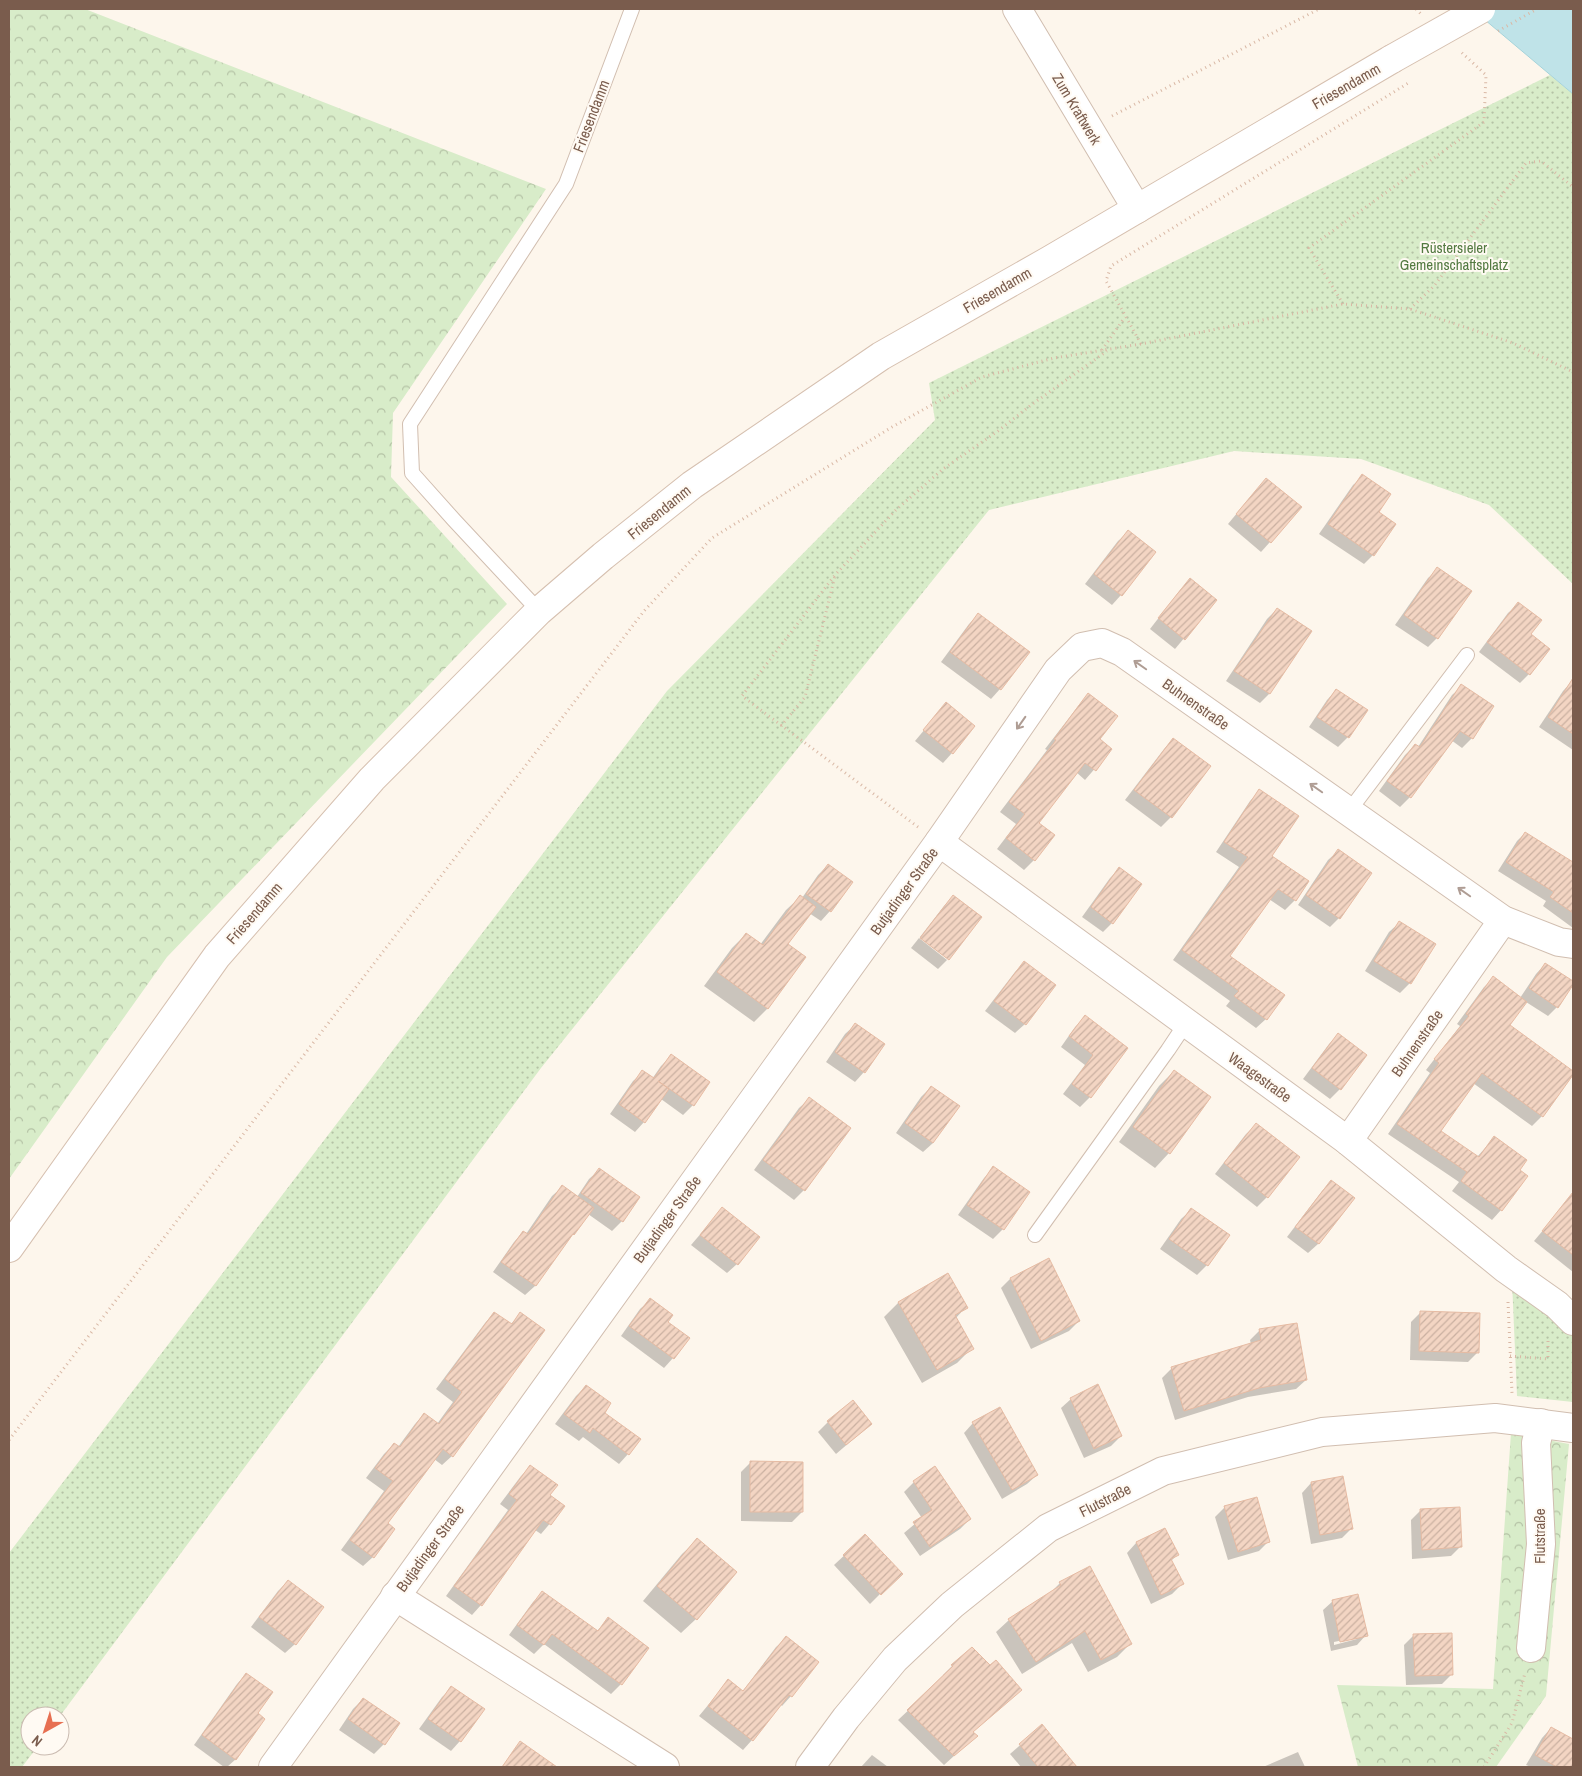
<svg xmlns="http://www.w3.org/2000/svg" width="1582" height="1776" font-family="'Archivo Narrow',sans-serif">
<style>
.green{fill:url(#green-dots)}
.forest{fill:url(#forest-crowns)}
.water{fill:#bfe3e8;stroke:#a5d3da}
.shadow{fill:#0003;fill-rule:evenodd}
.building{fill:url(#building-hatch);stroke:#e6bba3}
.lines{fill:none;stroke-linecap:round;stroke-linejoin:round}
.service-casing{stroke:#d1beb0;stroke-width:16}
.minor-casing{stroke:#d1beb0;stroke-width:30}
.secondary-casing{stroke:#d6c0b0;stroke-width:30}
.path{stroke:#d9b8a5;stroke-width:3;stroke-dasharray:1 4;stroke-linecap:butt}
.service{stroke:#fff;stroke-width:14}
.minor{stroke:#fff;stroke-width:28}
.secondary{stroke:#fff;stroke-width:28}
.secondary-bridge-casing{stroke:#d6c0b0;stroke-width:30;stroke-linecap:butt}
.path-bridge{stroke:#d9b8a5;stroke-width:3;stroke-dasharray:1 4;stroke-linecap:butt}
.secondary-bridge{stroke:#fff;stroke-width:28}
.oneway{stroke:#af9d94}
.labels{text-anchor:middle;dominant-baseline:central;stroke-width:4;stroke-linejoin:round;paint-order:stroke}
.street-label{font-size:15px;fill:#7a5c4d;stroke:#fffaf3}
.park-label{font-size:15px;fill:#537a41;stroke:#fffaf3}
</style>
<defs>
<pattern id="green-dots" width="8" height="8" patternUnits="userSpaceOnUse" patternTransform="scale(1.25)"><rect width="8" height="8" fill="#d8ecc9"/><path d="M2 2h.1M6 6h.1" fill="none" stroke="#b4c2a5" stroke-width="1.8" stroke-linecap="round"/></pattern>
<pattern id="forest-crowns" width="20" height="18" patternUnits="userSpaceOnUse" patternTransform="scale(1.25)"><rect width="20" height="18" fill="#d8ecc9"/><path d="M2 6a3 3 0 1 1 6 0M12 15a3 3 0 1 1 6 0" fill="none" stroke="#b4c2a5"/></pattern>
<pattern id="building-hatch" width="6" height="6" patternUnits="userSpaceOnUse" patternTransform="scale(1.25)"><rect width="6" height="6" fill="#f3d5c3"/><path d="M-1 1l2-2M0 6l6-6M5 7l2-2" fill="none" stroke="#cab0a1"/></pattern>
</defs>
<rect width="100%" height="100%" fill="#fdf6ec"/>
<!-- green -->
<g class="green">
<polygon points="1550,75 1573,94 1573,584 1489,505 1361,459 1234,451 989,510 541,1068 60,1716 30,1716 30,1746 38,1746 22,1767 9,1767 9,1553 667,691 935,420 929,383"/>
<polygon points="1512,1281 1573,1328 1573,1402 1517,1396"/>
</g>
<!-- forest -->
<g class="forest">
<polygon points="9,9 85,9 546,189 393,413 391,477 507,604 167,957 9,1179"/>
<polygon points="1511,1433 1569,1444 1546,1696 1496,1767 1358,1767 1337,1685 1493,1689"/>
</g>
<!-- water -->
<polygon class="water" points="1472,9 1573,9 1573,94"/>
<!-- shadow -->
<g class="shadow">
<polygon points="1363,476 1377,513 1373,555 1364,564 1319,534 1353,485"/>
<polygon points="1257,489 1270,542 1261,552 1228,524"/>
<polygon points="1128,532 1121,595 1112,605 1085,584 1118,541"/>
<polygon points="1438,569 1437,638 1428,647 1395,625 1428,578"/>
<polygon points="1181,589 1216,600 1175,649 1150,629"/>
<polygon points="1518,604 1529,635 1529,674 1520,683 1479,652 1508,613"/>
<polygon points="1277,609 1311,632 1269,694 1260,703 1226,681 1267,619"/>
<polygon points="978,615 1000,689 991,699 941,662 969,624"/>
<polygon points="1572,681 1573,682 1573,750 1539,727 1563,691"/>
<polygon points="1462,686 1472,738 1462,748 1451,740 1410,797 1400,807 1379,791 1405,755 1415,745 1418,747 1452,695"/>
<polygon points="1336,690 1348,737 1338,747 1309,727 1327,700"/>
<polygon points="1089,695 1098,740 1111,750 1085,780 1076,772 1037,823 1034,860 1024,870 997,849 1016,824 1000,812 1047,750 1045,749 1079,705"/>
<polygon points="946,704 952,753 943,763 915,741"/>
<polygon points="1173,739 1171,817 1161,827 1125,800 1164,749"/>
<polygon points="1259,791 1270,856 1295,900 1285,910 1269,899 1228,956 1266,1019 1256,1028 1226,1006 1230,1001 1173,960 1239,867 1216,852 1250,801"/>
<polygon points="1525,833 1573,863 1573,928 1543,906 1546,901 1498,871 1517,841"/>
<polygon points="1338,851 1339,918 1330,927 1298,905 1328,860"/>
<polygon points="828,865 830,911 821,921 809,913 786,944 805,958 767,1009 754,1022 704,986 732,948 746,934 760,945 786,910 800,897 802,898 818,875"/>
<polygon points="1119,869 1112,923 1103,932 1082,917 1110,878"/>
<polygon points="953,896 948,958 920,937 944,906"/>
<polygon points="1399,923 1410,983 1400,993 1365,971 1389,932"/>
<polygon points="919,938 947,960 938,969 911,948"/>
<polygon points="1024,963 1025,1024 1015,1033 985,1011 1015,972"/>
<polygon points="1545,964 1573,983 1557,1007 1548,1016 1526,1002 1508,1025 1573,1073 1542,1116 1532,1126 1473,1083 1440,1131 1477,1157 1494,1138 1518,1170 1501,1210 1492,1220 1452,1191 1459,1182 1388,1134 1430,1073 1426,1070 1460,1026 1457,1024 1484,987 1494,978 1520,998 1536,974"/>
<polygon points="1085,1017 1126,1048 1090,1097 1080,1107 1063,1094 1085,1065 1061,1047 1075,1027"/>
<polygon points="855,1025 864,1072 855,1082 826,1062 845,1034"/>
<polygon points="1338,1035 1366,1055 1340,1089 1330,1099 1303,1079 1329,1044"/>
<polygon points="671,1056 709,1082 693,1105 683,1115 661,1099 644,1122 635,1132 610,1114 633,1081 643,1072 652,1079 661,1066"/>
<polygon points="1174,1071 1169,1153 1155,1168 1119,1142 1159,1086"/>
<polygon points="931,1087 933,1143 923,1152 896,1133 921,1097"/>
<polygon points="809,1099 849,1129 804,1190 794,1200 754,1170 799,1108"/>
<polygon points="1256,1125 1267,1197 1257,1207 1215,1174 1246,1134"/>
<polygon points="994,1168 1028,1192 1003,1229 993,1239 958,1215 984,1178"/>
<polygon points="599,1170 638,1197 622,1221 612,1231 588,1214 573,1234 565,1243 535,1286 525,1295 493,1272 514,1242 523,1232 526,1234 552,1196 562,1187 577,1197 589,1179"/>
<polygon points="1331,1182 1353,1198 1318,1244 1308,1253 1287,1237 1322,1191"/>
<polygon points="1566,1203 1573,1209 1573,1272 1534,1241"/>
<polygon points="722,1209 737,1264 727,1273 691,1245"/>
<polygon points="1191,1210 1228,1236 1207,1265 1197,1275 1160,1249 1181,1219"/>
<polygon points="1048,1260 1079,1321 1069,1331 1031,1349 1001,1288 1010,1279"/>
<polygon points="947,1274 966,1307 955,1319 972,1348 957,1363 922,1383 884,1317 898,1303"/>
<polygon points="650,1300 666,1322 673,1358 664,1368 621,1336 640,1309"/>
<polygon points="1421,1312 1478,1352 1468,1362 1410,1360 1411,1322"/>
<polygon points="494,1313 510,1325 520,1314 452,1456 442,1465 434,1459 387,1524 373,1557 363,1566 341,1550 384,1491 366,1478 384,1454 394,1444 398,1447 415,1424 424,1414 437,1424 453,1402 436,1389 485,1323"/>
<polygon points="1260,1330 1306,1380 1296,1389 1248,1397 1175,1420 1162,1378 1172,1368 1251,1344 1250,1340"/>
<polygon points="586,1386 628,1454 619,1464 583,1437 579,1441 555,1424 576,1396"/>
<polygon points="1071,1399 1121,1436 1111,1446 1084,1458 1061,1408"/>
<polygon points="828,1422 871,1424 836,1454 818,1432"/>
<polygon points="973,1423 1037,1475 1027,1484 1002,1499 964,1433"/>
<polygon points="750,1463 802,1512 792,1522 741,1521 741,1472"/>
<polygon points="530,1467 548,1496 564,1507 541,1534 535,1530 481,1605 472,1615 446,1596 508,1510 500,1504 521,1476"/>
<polygon points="935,1468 970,1519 960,1529 920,1556 904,1533 922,1518 904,1492 914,1482"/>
<polygon points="1342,1478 1351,1529 1342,1538 1311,1544 1302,1493 1311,1483"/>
<polygon points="1225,1507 1269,1541 1259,1551 1228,1560 1215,1517"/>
<polygon points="1420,1511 1460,1547 1451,1556 1412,1559 1411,1520"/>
<polygon points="1165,1529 1177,1555 1171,1561 1182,1584 1172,1594 1151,1604 1127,1553 1136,1543"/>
<polygon points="865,1536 901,1573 870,1604 834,1565"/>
<polygon points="697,1540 696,1619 681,1633 643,1601 682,1554"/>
<polygon points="288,1581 295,1644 285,1653 251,1627 278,1591"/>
<polygon points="1060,1583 1130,1644 1117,1657 1088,1672 1072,1643 1022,1674 996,1632 1009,1620 1049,1594"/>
<polygon points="543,1593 596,1632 608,1619 648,1648 621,1684 611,1694 544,1644 534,1654 509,1635 533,1602"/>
<path d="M 1333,1601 L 1366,1635 L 1357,1645 L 1331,1651 L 1323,1610 ZM 1357,1637 L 1357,1639 L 1334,1645 L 1334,1642 Z"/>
<polygon points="1413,1636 1452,1674 1442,1684 1406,1685 1404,1645"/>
<polygon points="786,1638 791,1696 782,1706 780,1704 752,1740 743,1750 699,1716 728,1681 742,1692 776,1647"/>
<polygon points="972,1648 972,1733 976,1736 944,1765 898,1720 944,1677 943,1675 952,1666"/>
<polygon points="246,1674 256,1714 236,1759 227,1767 224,1767 194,1745 237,1684"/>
<polygon points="452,1688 460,1741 451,1751 419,1729 442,1697"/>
<polygon points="363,1699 384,1744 374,1754 339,1730 353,1709"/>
<polygon points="1042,1726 1075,1767 1021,1767 1010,1754"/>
<polygon points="1551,1728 1573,1740 1573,1767 1531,1767 1526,1765 1542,1738"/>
<polygon points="520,1743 552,1765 551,1767 502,1767"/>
<polygon points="1298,1752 1305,1767 1263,1767"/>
<polygon points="872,1755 888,1767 861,1767"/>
</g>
<!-- building -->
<g class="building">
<polygon points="1362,474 1391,494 1379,512 1396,524 1374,556 1328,524"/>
<polygon points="1266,478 1302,507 1271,543 1236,514"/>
<polygon points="1128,530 1156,552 1122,596 1094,574"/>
<polygon points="1437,567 1472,591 1438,639 1404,615"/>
<polygon points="1190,578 1217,600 1185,640 1158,618"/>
<polygon points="1518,602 1542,620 1531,634 1550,649 1530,675 1487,642"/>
<polygon points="1277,608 1312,631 1270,694 1234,671"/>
<polygon points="978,613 1030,652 1001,690 950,652"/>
<polygon points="1573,678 1573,734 1548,717"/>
<polygon points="1461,684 1494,706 1473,739 1460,731 1411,798 1387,781 1415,744 1420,747"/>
<polygon points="1336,689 1368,710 1349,738 1317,717"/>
<polygon points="1088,693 1118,716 1100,739 1112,749 1096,771 1085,763 1039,823 1055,835 1035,861 1006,838 1025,814 1009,802 1056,740 1054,739"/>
<polygon points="946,702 975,726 953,754 923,730"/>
<polygon points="1173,738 1211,766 1172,818 1134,790"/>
<polygon points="1259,789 1299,816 1272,856 1309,881 1296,901 1278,889 1230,956 1285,995 1267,1020 1234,996 1239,991 1182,950 1248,857 1224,842"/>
<polygon points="1525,832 1573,862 1573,913 1550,897 1554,892 1506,862"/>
<polygon points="1338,849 1372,873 1340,919 1306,895"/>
<polygon points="828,864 853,882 831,912 806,894"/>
<polygon points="1119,867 1142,884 1113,924 1091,907"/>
<polygon points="800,895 816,907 788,944 806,957 768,1009 717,972 746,933 763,945"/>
<polygon points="953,895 982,917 949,960 920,938"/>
<polygon points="1399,921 1436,944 1411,984 1374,961"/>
<polygon points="1024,961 1056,985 1026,1025 994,1001"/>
<polygon points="1545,963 1573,981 1573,985 1558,1008 1529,988"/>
<polygon points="1493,976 1527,1002 1510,1025 1573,1071 1573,1075 1543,1117 1482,1073 1441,1131 1479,1157 1494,1136 1527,1160 1520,1170 1528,1176 1502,1211 1461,1181 1467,1172 1397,1124 1439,1063 1434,1059 1469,1016 1466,1014"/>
<polygon points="1085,1015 1128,1048 1091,1098 1072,1084 1093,1055 1069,1036"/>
<polygon points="855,1023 885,1044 865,1073 835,1052"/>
<polygon points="1338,1033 1367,1055 1341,1090 1312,1068"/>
<polygon points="671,1054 710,1082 694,1106 658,1081 669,1089 645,1123 619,1104 642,1070 654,1078"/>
<polygon points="1174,1070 1211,1097 1170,1154 1133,1127"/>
<polygon points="931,1086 960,1106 933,1143 905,1123"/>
<polygon points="809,1097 851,1128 805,1191 763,1160"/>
<polygon points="1256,1123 1300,1157 1268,1198 1224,1163"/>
<polygon points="993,1166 1030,1192 1004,1230 967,1205"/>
<polygon points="599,1168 640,1197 623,1222 581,1193"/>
<polygon points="1331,1180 1355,1198 1319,1244 1295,1227"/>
<polygon points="562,1185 594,1208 574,1235 573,1234 536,1286 501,1262 523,1231 528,1234"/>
<polygon points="1573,1192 1573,1255 1542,1231"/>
<polygon points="722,1207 760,1237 738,1265 700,1235"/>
<polygon points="1191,1208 1230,1235 1208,1266 1169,1239"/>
<polygon points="1049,1258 1080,1321 1041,1341 1010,1278"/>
<polygon points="948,1273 968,1308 955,1315 974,1349 937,1370 898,1302"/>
<polygon points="650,1298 673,1315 668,1322 690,1338 674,1359 629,1326"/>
<polygon points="1420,1311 1480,1313 1479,1353 1419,1351"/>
<polygon points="494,1312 512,1324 520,1312 545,1330 453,1457 443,1449 388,1523 395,1529 374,1558 350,1540 393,1481 375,1468 394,1443 400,1447 424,1413 439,1424 462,1392 445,1379"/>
<polygon points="1297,1323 1307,1380 1259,1388 1184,1411 1171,1367 1261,1340 1259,1329"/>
<polygon points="1098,1384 1122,1436 1094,1449 1070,1398"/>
<polygon points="586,1385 611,1403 605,1413 641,1439 629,1455 593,1428 590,1433 564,1414"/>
<polygon points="853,1400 872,1424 846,1445 827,1421"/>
<polygon points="1000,1407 1038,1475 1012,1490 972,1422"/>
<polygon points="750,1461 803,1462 803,1512 750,1512"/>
<polygon points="530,1465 558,1485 550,1495 565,1506 551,1525 543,1520 482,1606 454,1586 517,1500 509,1494"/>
<polygon points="935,1466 971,1519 930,1547 913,1522 932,1510 913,1481"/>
<polygon points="1343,1476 1353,1529 1320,1535 1311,1482"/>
<polygon points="1257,1497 1270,1542 1238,1552 1224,1506"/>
<polygon points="1460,1507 1462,1547 1422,1550 1420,1509"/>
<polygon points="1165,1528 1179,1555 1171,1559 1184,1584 1161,1595 1136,1542"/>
<polygon points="865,1534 903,1574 881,1595 843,1555"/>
<polygon points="697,1538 737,1572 697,1620 657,1586"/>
<polygon points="1090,1566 1132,1644 1101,1660 1085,1631 1036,1662 1008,1619 1061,1585 1059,1582"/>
<polygon points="288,1580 324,1607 296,1645 259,1617"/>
<polygon points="542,1591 598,1631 608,1617 649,1648 622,1685 552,1634 544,1645 517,1625"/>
<polygon points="1358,1594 1368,1636 1340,1642 1332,1600"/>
<polygon points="1452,1633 1453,1675 1415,1676 1413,1634"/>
<polygon points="786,1636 819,1662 792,1697 789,1695 753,1741 708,1706 728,1679 743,1691"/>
<polygon points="972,1647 990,1665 996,1660 1022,1690 973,1732 978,1736 954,1756 907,1710 953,1666 951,1665"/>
<polygon points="246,1673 273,1692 258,1713 265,1719 236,1760 202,1735"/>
<polygon points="451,1686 485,1709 461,1742 428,1719"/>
<polygon points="363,1698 400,1723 385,1745 348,1719"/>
<polygon points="1042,1724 1077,1767 1038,1767 1019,1744"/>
<polygon points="1551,1727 1573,1739 1573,1767 1557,1767 1535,1755"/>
<polygon points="520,1741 557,1767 502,1767"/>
</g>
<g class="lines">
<!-- service casing -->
<g class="service-casing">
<g id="service">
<polyline points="539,611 454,520 412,473 410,424 566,184 632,9"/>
<polyline points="1349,811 1467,655"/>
<polyline points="1035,1235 1168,1050 1186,1023"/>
</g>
</g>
<!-- minor casing -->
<g class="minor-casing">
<g id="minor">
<polyline points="1017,9 1137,209"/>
<polyline points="939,842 1348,1141 1506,1269 1557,1305 1573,1321"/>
<polyline points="1348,1141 1503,920"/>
<polyline points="395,1596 665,1767"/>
<polyline points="1531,1648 1541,1544 1536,1443 1541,1423"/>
<polyline points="273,1767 939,842 1058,670 1082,647 1102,643 1122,652 1503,920 1559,942 1573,944"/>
<polyline points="810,1767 846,1718 895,1659 952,1605 1048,1528 1163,1471 1322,1432 1495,1418 1573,1428"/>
</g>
</g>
<!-- secondary casing -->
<g class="secondary-casing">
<polyline id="secondary" points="9,1248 217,956 372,779 539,611 603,556 692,485 881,356 1050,260 1392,59"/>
</g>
<!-- path -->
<g class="path">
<polyline points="1416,9 1421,14"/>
<polyline points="1112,116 1319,9"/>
<polyline points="1343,304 1309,248 1484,122 1486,75 1460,51"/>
<polyline points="1410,309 1435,285 1526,163 1541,161 1573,187"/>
<polyline points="1141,344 1106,281 1111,266 1410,82"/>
<polyline points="1102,350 1125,317"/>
<polyline points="781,726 805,697 835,576"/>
<polyline points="918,827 742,696 835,575 896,510 943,469 998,431 1031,405 1107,351"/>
<polyline points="1508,1302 1512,1393"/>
<polyline points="1510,1356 1548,1359 1548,1337"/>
<polyline points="9,1440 644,611 712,538 892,427 982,377 1054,358 1141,344 1343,304 1410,309 1513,343 1573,372"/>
<polyline points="1484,1767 1512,1723 1525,1673"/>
</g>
<!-- service -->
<use href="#service" class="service"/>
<!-- minor -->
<use href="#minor" class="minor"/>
<!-- secondary -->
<use href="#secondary" class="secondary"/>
<!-- secondary-bridge casing -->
<g class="secondary-bridge-casing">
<polyline id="secondary-bridge" points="1392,59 1481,9"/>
</g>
<!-- path-bridge -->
<polyline class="path-bridge" points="1498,31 1537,9"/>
<!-- secondary-bridge -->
<use href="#secondary-bridge" class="secondary-bridge"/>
</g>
<!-- one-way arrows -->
<defs><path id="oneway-shaft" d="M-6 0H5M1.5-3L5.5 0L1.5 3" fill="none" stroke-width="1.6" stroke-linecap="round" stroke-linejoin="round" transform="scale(1.25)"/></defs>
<g class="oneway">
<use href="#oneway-shaft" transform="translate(1140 665) rotate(-145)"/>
<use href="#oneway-shaft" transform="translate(1021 723) rotate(125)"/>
<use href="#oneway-shaft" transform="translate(1316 788) rotate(-145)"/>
<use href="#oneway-shaft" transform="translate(1464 892) rotate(-145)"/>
</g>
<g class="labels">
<!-- street labels -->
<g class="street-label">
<text transform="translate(1346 86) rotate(-30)">Friesendamm</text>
<text transform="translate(1077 109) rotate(59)">Zum Kraftwerk</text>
<text transform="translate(591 116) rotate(-69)">Friesendamm</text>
<text transform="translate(997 290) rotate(-30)">Friesendamm</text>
<text transform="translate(659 512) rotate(-39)">Friesendamm</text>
<text transform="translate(1196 704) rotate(35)">Buhnenstraße</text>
<text transform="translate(904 891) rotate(-54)">Butjadinger Straße</text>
<text transform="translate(254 913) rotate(-49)">Friesendamm</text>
<text transform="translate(1417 1043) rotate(-55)">Buhnenstraße</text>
<text transform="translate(1260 1077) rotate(36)">Waagestraße</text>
<text transform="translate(667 1219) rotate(-54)">Butjadinger Straße</text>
<text transform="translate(1105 1500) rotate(-27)">Flutstraße</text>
<text transform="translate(1539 1536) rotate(-90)">Flutstraße</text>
<text transform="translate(430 1548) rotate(-54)">Butjadinger Straße</text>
</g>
<!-- park labels -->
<g class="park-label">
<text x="1454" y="247">Rüstersieler<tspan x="1454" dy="17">Gemeinschaftsplatz</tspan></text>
</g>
</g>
<!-- border -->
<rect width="1582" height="1776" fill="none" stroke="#7a5c4d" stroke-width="20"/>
<!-- north arrow -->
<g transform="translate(45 1731) rotate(219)"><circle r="24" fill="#fffaf3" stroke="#cabbb1"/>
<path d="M0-4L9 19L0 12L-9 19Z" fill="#e76f51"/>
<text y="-8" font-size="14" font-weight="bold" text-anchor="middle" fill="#7a5c4d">N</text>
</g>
</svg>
